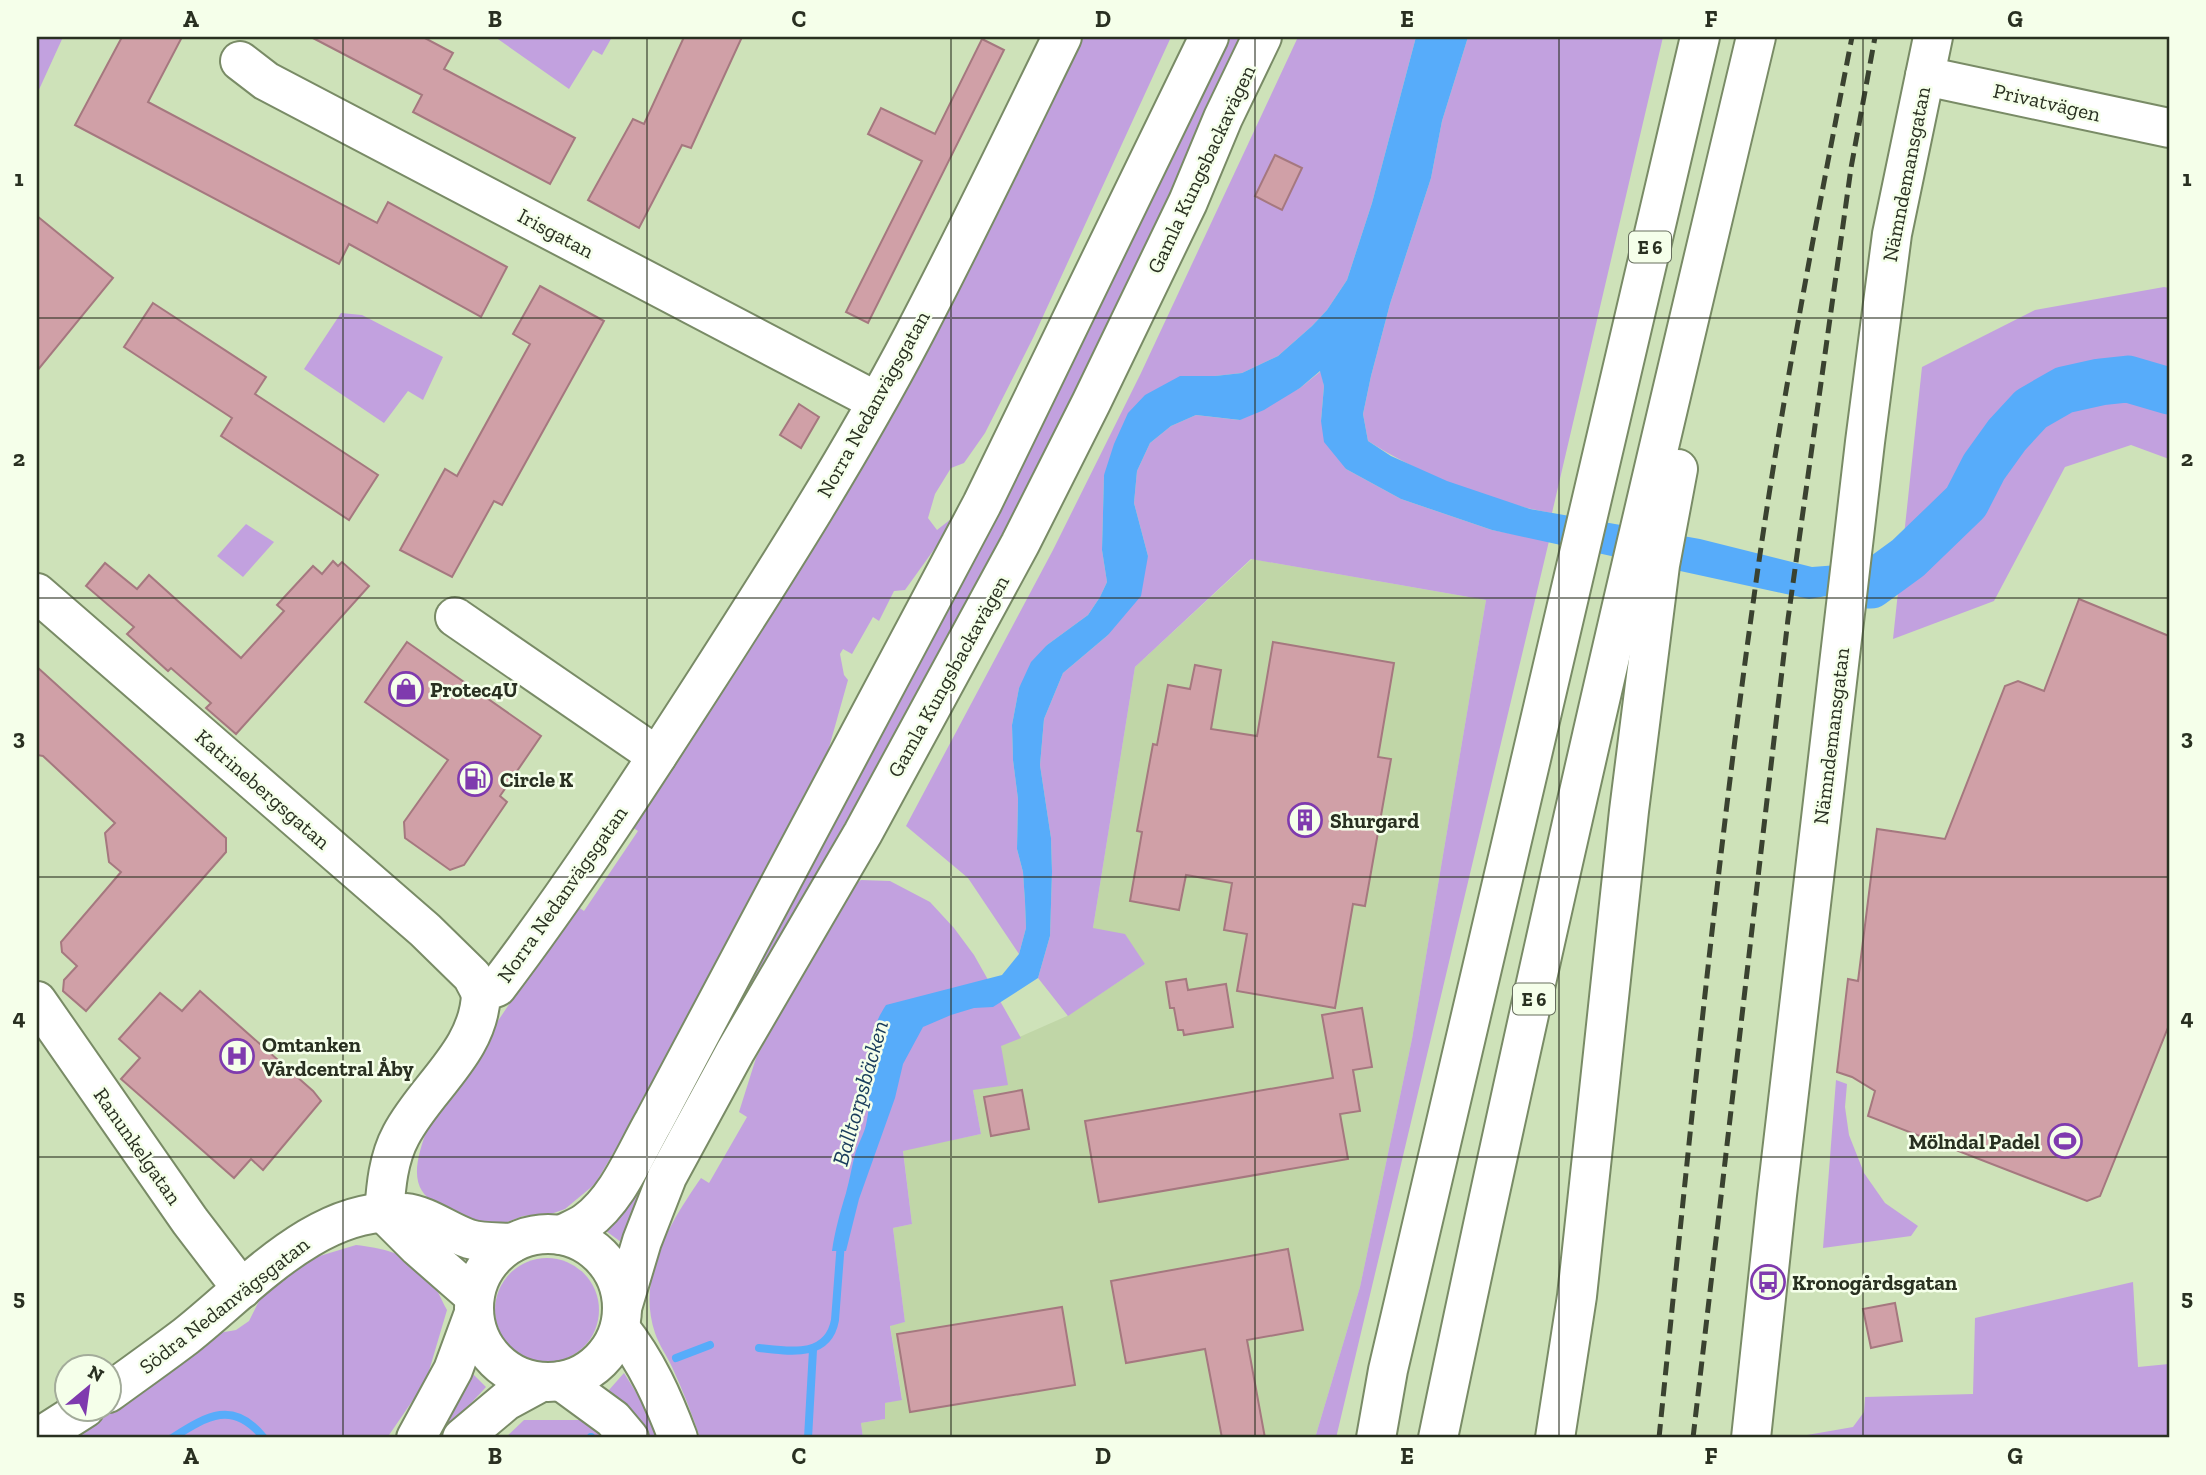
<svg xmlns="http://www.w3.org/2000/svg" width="2206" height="1475" font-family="'Zilla Slab',serif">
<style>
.built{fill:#c0d6a7}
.green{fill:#c2a1df}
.water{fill:#57acfa}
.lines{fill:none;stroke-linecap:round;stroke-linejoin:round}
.stream{stroke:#57acfa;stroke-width:8}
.river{stroke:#57acfa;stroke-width:47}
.building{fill:#d0a0a7;stroke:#a5787f;stroke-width:2}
.minor-casing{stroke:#798b66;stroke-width:42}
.major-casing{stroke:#798b66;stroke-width:42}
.highway-casing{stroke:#798b66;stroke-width:42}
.minor{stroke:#fff;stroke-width:38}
.major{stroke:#fff;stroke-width:38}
.highway{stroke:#fff;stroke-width:38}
.rail{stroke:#3a4230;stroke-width:5;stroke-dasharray:14 7;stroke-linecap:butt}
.grid{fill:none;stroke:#293021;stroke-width:2;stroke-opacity:0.55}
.labels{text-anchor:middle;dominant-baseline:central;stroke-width:5;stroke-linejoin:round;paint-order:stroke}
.shield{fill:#f5ffea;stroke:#666e5d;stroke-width:2}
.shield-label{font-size:19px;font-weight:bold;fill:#293021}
.street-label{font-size:21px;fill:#293021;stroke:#f5ffea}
.poi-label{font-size:21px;font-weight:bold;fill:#293021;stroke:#f5ffea;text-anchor:start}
.water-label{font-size:23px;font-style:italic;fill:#193c5b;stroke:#f5ffea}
.neatline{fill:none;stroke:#293021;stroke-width:2.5}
.grid-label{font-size:23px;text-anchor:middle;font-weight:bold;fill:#293021}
</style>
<rect width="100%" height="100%" fill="#cee2b9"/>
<!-- built -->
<polygon class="built" points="1252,559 1486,600 1412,1039 1360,1287 1315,1438 863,1438 861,1423 885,1419 885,1403 902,1399 890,1325 905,1322 893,1228 912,1224 903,1150 981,1134 973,1090 1001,1045 1067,1016 1145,964 1093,928 1135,667"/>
<!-- green -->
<g class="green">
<polygon points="37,37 63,37 37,94"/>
<polygon points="495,37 612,37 602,55 593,50 569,89"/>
<path d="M 1078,37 L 1171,37 L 1034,336 L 985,433 L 964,463 L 951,468 L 935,494 L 928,518 L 937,530 L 951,519 L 953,523 L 905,590 L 894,591 L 879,621 L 873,617 L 852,654 L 843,649 L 840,654 L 844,675 L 848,680 L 823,769 L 649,1093 L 595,1184 L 565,1209 L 551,1214 L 523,1216 L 489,1229 C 425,1200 399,1199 430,1122 L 561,927 L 568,900 L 584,911 L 638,831 L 623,821 Z"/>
<polygon points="1228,37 1243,37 1201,136 1015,520 625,1245 606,1231 629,1203"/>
<polygon points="1298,37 1416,37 1372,203 1347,280 1327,310 1312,326 1278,356 1242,373 1215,376 1104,475 1102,550 1107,582 1100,597 1088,615 1047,645 1019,688 1012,725 1013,760 1018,799 1017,849 1023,872 1025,902 1026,928 1019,954 968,878 906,826 1053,550 1141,373"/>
<path d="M 1468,37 L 1663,37 L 1552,513 C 1492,503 1419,474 1368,441 L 1363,414 L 1371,376 L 1390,304 L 1431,178 L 1442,121 Z"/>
<polygon points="2164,287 2169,288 2169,459 2131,445 2065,467 1994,601 1893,639 1922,367 2035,310"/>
<polygon points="341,313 362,315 443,357 423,400 408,391 384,423 304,369"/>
<polygon points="1321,371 1324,386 1321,421 1346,469 1401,499 1492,530 1549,541 1336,1438 1315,1438 1360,1287 1412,1039 1486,600 1251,559 1135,667 1093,928 1125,934 1145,964 1068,1016 1038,978 1050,936 1052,872 1051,838 1040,765 1044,719 1063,673 1108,635 1148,556 1134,503 1137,471 1150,443 1171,426 1196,415 1239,420 1300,388"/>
<polygon points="246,524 274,542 243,577 217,556"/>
<path d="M 861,880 L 890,881 L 930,902 L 954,928 L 974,955 L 1021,1038 L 1001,1046 L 1008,1085 L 973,1090 L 981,1134 L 903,1151 L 912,1224 L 893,1228 L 905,1322 L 890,1326 L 902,1400 L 885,1403 L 885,1419 L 861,1423 L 863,1438 L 700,1438 C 692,1414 683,1391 672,1367 C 667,1356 659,1345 655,1333 C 636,1277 670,1223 701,1178 L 709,1183 L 747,1117 L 739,1112 L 756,1058 L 849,889 Z"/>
<polygon points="1836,1080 1847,1084 1845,1107 1849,1135 1864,1173 1885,1203 1918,1226 1911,1236 1823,1248"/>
<path d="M 356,1245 C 381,1248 406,1253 424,1271 C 434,1280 440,1298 447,1310 L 426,1381 L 387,1438 L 72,1438 L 199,1352 L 219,1333 L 236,1330 L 249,1321 L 260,1299 L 276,1282 L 313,1258 Z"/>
<circle cx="547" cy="1310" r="52"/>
<polygon points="2133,1282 2138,1367 2169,1364 2169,1438 1807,1438 1807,1435 1853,1427 1864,1412 1865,1397 1973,1394 1975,1318"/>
<polygon points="469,1370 486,1387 439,1438 434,1438"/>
<polygon points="624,1373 649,1413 659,1438 640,1438 599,1396 609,1390"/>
<polygon points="524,1420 585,1420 604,1438 505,1438"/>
</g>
<!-- water -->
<path class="water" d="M 1416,37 L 1468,37 L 1442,121 L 1431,178 L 1390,304 L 1371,376 L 1363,414 L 1368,441 L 1391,456 L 1447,481 L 1530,509 L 1700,539 L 1812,567 L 1903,560 L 1909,582 L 1809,599 L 1492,530 L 1401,499 L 1346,469 L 1324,442 L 1321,421 L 1324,386 L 1320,371 L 1300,388 L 1264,410 L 1240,420 L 1196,415 L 1171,426 L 1150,443 L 1137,471 L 1134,503 L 1148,556 L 1141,596 L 1108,635 L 1063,673 L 1044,719 L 1040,765 L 1051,838 L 1052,872 L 1050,936 L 1038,978 L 993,1007 L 974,1008 L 951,1015 L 923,1027 L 903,1064 L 895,1098 L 859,1199 L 846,1251 L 832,1251 C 835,1230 840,1213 846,1193 C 850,1179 852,1164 856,1151 C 859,1142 864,1134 866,1125 C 877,1077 855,1053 886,1005 L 1002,975 L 1019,954 L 1026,928 L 1025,902 L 1023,872 L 1017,849 L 1018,799 L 1013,760 L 1012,725 L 1019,688 L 1031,662 L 1047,645 L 1088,615 L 1100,597 L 1107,582 L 1102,550 L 1104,475 L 1114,444 L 1128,413 L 1145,395 L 1180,376 L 1215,376 L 1242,373 L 1278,356 L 1312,326 L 1327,310 L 1347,280 L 1372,203 Z"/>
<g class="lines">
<!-- stream -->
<g class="stream">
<path d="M 759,1348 C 788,1351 828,1359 835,1320 L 841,1242"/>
<polyline points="676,1358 710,1345"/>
<path d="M 172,1438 C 207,1416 233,1399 264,1438"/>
<polyline points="591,1438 591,1437"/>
<polyline points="808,1438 813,1350"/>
</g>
<!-- river -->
<polyline class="river" points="1847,585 1871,585 1908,558 1966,502 1984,467 2007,435 2031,409 2064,390 2100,382 2128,379 2169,391"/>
</g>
<!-- building -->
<g class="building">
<polygon points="122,37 182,37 148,102 377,223 388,202 507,267 481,317 349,244 339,264 75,125"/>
<polygon points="311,37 423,37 453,53 444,69 575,138 550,184 413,112 422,95"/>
<polygon points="684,37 742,37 691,148 682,145 639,228 588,200 633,119 644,124"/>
<polygon points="982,39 1004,50 868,323 846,312 922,161 868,134 881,108 935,134"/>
<polygon points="1275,155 1302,168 1282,210 1255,196"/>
<polygon points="37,216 113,278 37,371"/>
<polygon points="540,286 604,321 502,505 494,501 452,577 400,550 445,469 457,476 530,344 513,334"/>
<polygon points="153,303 266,377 255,394 378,475 349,520 221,436 232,418 124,347"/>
<polygon points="799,404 819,417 801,448 780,435"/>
<polygon points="333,561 338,566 342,562 369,586 236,734 206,708 211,703 171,668 168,671 127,634 134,627 86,586 105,563 137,589 149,575 241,658 284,611 277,605 313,566 322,574"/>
<polygon points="2079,599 2169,636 2169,1025 2100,1196 2087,1201 1868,1116 1875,1091 1852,1077 1837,1072 1848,979 1858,981 1877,829 1945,839 2005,686 2018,681 2044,691"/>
<polygon points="407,642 541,736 500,796 507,802 464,865 450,870 405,838 404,822 448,760 365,702"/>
<polygon points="1273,642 1394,663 1378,757 1391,759 1365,906 1353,904 1335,1008 1237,991 1247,934 1224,930 1232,883 1186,875 1179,910 1130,901 1142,832 1137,831 1153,744 1157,745 1168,685 1190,689 1195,665 1221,670 1211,729 1257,736"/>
<polygon points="37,667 226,838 226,852 86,1011 63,991 64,980 77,966 62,952 61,942 121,872 109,862 105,833 115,823 43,756 37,755"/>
<polygon points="1186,979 1188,990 1226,984 1233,1027 1184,1035 1183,1030 1178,1030 1174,1008 1170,1008 1166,982"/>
<polygon points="200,991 313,1091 321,1101 263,1170 251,1159 234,1178 121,1079 140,1058 119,1039 160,993 182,1011"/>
<polygon points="1362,1008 1372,1067 1353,1070 1360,1111 1340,1114 1348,1159 1099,1202 1085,1121 1333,1078 1322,1015"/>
<polygon points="1022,1090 1029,1129 991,1136 984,1097"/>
<polygon points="1288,1249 1303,1330 1247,1340 1265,1438 1222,1438 1205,1349 1126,1363 1111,1281"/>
<polygon points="1895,1303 1902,1341 1871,1348 1863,1309"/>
<polygon points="1062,1307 1075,1385 910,1412 897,1334"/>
</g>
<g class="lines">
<!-- minor casing -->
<g class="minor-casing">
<g id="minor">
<polyline points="240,61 266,81 876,401"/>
<polyline points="1925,76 2169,128"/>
<polyline points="37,593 425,930 472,976 481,993"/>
<polyline points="455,617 657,756"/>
<polyline points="37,1001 190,1221 242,1289"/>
<path d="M 384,1213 C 386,1187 388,1159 401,1135 C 426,1087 480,1051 481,993 L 497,987 C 572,888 640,783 707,679 C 779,567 851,454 913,336 C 965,237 1013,137 1062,37"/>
<polyline points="384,1213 418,1247 474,1296"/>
<path d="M 108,1393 C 134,1374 161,1355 186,1336 C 247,1288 320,1203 405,1213 C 427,1215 448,1232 469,1239 C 482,1243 499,1242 512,1243"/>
<polyline points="38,1438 85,1408"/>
<polyline points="1751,1438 1777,1195 1865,442 1892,234 1933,37"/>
</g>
</g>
<!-- major casing -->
<g class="major-casing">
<g id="major">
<circle cx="548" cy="1308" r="74"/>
<path d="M 561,1235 C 569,1231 579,1227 586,1222 C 618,1199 635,1154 654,1121 L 982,504 L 1209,37"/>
<polyline points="622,1308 642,1241 667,1177 735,1052 863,833 1020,544 1091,403 1188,202 1223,118 1262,37"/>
<path d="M 620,1328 C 647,1362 663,1398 678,1438"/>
<polyline points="416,1438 453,1370 474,1313"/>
<polyline points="462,1438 506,1401 541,1382"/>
</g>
</g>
<!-- highway casing -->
<g class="highway-casing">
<g id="highway">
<polyline points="561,1381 613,1419 629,1438"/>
<polyline points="1376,1438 1388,1370 1700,37"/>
<path d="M 1438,1438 C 1535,969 1645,503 1756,37"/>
<polyline points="1555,1438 1577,1296 1629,811 1660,565 1678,469"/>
</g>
</g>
<!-- minor -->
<use href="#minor" class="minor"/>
<!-- major -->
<use href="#major" class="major"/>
<!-- highway -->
<use href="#highway" class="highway"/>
<!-- rail -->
<g class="rail">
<path d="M 1659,1438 C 1687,1162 1714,886 1752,611 C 1778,419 1815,227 1852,37"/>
<polyline points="1693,1438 1788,619 1851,168 1875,37"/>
</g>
</g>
<!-- grid -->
<path class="grid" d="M 343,37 L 343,1438M 647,37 L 647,1438M 951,37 L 951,1438M 1255,37 L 1255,1438M 1559,37 L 1559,1438M 1863,37 L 1863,1438M 37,318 L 2169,318M 37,598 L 2169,598M 37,877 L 2169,877M 37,1157 L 2169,1157"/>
<!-- icons -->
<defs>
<g id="shop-ring" transform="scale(1.75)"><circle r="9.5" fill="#f5ffea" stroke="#7f3aae" stroke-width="1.5"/><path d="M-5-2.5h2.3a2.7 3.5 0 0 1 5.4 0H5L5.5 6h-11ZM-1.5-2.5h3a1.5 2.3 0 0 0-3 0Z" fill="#7f3aae"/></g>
<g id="fuel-ring" transform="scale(1.75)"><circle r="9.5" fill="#f5ffea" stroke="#7f3aae" stroke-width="1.5"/><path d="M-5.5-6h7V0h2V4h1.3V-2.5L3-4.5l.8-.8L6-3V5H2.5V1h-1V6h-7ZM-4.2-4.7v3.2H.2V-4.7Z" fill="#7f3aae"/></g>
<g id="building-ring" transform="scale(1.75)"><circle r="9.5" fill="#f5ffea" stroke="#7f3aae" stroke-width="1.5"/><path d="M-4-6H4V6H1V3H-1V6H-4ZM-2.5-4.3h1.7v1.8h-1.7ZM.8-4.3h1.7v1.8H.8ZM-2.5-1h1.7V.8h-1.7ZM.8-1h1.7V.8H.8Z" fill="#7f3aae"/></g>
<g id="hospital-ring" transform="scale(1.75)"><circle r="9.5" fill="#f5ffea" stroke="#7f3aae" stroke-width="1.5"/><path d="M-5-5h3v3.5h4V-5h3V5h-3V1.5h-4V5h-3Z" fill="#7f3aae"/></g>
<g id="stadium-ring" transform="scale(1.75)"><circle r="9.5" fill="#f5ffea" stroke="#7f3aae" stroke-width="1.5"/><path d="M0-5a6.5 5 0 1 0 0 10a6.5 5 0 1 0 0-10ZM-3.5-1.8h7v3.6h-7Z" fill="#7f3aae"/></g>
<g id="bus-ring" transform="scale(1.75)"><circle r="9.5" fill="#f5ffea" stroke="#7f3aae" stroke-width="1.5"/><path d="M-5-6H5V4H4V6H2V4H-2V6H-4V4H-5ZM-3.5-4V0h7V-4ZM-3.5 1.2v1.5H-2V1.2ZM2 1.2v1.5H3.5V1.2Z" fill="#7f3aae"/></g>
</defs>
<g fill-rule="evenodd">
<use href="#shop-ring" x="406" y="689"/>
<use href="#fuel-ring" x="475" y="779"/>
<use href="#building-ring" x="1305" y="820"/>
<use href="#hospital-ring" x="237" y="1056"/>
<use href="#stadium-ring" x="2065" y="1141"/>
<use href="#bus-ring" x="1768" y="1282"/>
</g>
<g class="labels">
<!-- shield labels -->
<g class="shield">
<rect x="1629" y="231.5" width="42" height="31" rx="5"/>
<rect x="1513" y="983.5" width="42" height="31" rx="5"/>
</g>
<g class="shield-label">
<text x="1650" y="247">E 6</text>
<text x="1534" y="999">E 6</text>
</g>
<!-- street labels -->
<g class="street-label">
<text transform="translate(2047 102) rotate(13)">Privatvägen</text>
<text transform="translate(1201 169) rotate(-65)">Gamla Kungsbackavägen</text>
<text transform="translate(1906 174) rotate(-79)">Nämndemansgatan</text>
<text transform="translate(556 233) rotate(28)">Irisgatan</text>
<text transform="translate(873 404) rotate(-61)">Norra Nedanvägsgatan</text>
<text transform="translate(948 676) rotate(-61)">Gamla Kungsbackavägen</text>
<text transform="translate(1831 736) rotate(-83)">Nämndemansgatan</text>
<text transform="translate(263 789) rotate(41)">Katrinebergsgatan</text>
<text transform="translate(562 894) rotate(-55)">Norra Nedanvägsgatan</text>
<text transform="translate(138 1146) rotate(55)">Ranunkelgatan</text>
<text transform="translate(224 1305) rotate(-38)">Södra Nedanvägsgatan</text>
</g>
<!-- poi labels -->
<g class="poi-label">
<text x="430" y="689">Protec4U</text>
<text x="500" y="779">Circle K</text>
<text x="1330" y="820">Shurgard</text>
<text x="262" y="1044">Omtanken<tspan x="262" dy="24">Vårdcentral Åby</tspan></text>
<text x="2040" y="1141" text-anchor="end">Mölndal Padel</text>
<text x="1792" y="1282">Kronogårdsgatan</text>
</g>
<!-- water labels -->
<g class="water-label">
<text transform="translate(860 1093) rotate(-74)">Balltorpsbäcken</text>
</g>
</g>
<!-- border -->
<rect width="2206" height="1475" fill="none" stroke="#f5ffea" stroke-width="77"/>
<!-- north arrow -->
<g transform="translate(88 1388) rotate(29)"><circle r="33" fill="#f5ffea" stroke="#a3ac9a" stroke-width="2"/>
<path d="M0-5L12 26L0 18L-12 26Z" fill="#7f3aae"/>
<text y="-10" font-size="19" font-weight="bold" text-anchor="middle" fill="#293021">N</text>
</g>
<rect x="38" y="38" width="2130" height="1398" class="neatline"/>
<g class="grid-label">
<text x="191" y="27">A</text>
<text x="495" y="27">B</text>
<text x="799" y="27">C</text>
<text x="1103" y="27">D</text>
<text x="1407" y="27">E</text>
<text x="1711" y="27">F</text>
<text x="2015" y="27">G</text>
<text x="19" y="186">1</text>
<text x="2187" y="186">1</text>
<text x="19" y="466">2</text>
<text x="2187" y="466">2</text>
<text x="19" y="745">3</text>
<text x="2187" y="745">3</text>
<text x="19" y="1025">4</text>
<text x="2187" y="1025">4</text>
<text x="19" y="1305">5</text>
<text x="2187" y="1305">5</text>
<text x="191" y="1464">A</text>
<text x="495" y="1464">B</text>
<text x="799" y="1464">C</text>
<text x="1103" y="1464">D</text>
<text x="1407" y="1464">E</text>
<text x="1711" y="1464">F</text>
<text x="2015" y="1464">G</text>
</g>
</svg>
